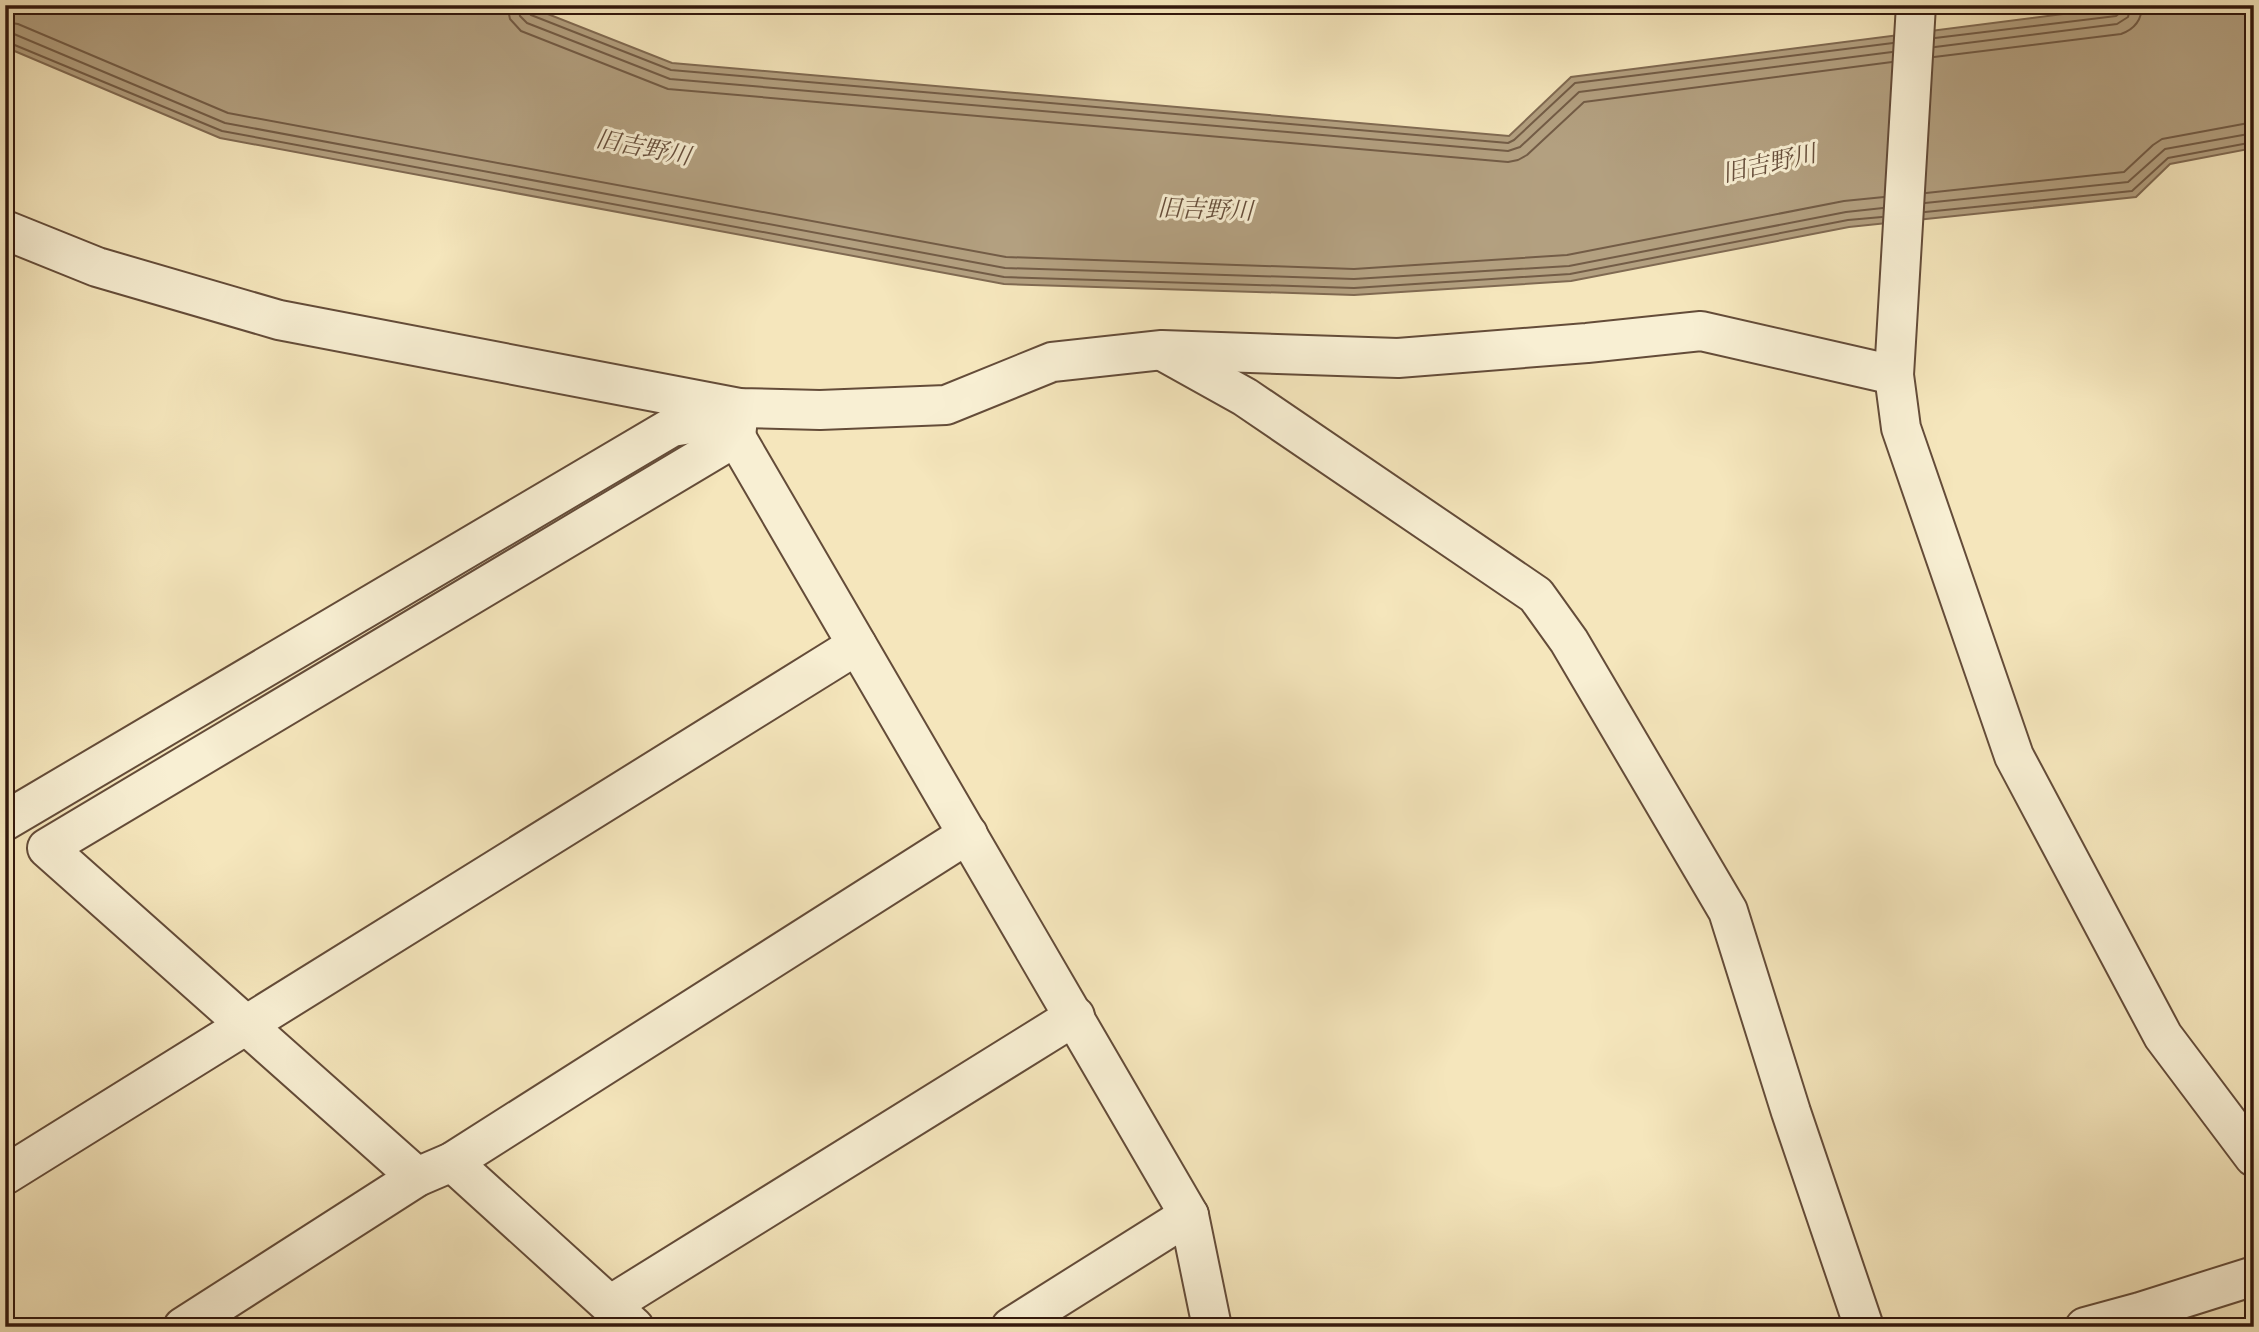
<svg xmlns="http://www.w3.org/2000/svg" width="2259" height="1332" font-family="Cardo,'Noto Serif JP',serif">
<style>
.water{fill:#b3a080;stroke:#806a52;stroke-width:2}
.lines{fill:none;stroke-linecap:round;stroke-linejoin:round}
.shore{stroke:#735c46;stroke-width:2}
.minor-casing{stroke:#644c39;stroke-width:42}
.minor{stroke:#f8efd3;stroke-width:38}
.labels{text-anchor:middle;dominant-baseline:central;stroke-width:6;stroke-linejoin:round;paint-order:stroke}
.water-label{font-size:24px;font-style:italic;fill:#664e3b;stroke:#f8efd3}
</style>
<rect width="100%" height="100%" fill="#f5e6bc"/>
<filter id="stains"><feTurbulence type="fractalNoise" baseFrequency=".00286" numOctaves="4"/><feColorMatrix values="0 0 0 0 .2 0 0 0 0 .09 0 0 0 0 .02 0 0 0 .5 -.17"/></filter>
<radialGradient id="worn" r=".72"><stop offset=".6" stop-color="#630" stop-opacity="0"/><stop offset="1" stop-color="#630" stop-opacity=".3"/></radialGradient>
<!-- water -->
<polygon class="water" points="5,5 525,5 672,63 1509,136 1571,77 2133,5 2254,5 2254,148 2170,164 2136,197 1849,227 1571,281 1354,295 1004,284 220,138 5,47"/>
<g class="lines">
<!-- shore -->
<g class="shore">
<polyline points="507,5 510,19 521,31 668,89 1508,162 1518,160 1527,155 1584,102 1892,62"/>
<polyline points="517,5 520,16 527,23 670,79 1508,151 1520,147 1579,92 1892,52"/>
<polyline points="526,5 527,11 531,15 671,70 1508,143 1514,140 1575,83 1893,43"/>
<polyline points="5,22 18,24 228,113 1006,257 1354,269 1567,255 1844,201 1884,197"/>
<polyline points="5,33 14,34 225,123 1005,268 1354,279 1569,266 1846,212 1883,208"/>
<polyline points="1935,38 2116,16 2121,12 2123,5"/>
<polyline points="5,41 222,131 1004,277 1354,288 1570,274 1848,220 1882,217"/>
<polyline points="1935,47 2117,24 2128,17 2131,5"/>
<path d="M 1934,57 L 2121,34 C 2135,29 2142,20 2142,5"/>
<polyline points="1926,193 2124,172 2153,145 2162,139 2254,122"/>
<polyline points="1925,203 2128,182 2165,149 2254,133"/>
<polyline points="1925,212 2132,191 2168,158 2254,142"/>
</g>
<!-- minor casing -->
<g class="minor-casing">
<g id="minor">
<polyline points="1916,5 1894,375 1901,428 2014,756 2163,1036 2254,1157"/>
<polyline points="5,230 97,267 279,320 739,408 820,410 946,405 1052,362 1162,350 1398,358 1587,343 1701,331 1894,375"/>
<polyline points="1166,353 1245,397 1536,595 1569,641 1728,911 1791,1112 1864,1327"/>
<polyline points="736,437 1189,1215 1212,1327"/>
<polyline points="5,821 672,427 702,422 733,410"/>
<polyline points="452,1162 634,1327"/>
<polyline points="5,1175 857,645"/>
<polyline points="417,1177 47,848 736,437 739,408"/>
<polyline points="610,1305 1075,1016"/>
<polyline points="183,1327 417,1177 452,1162 968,834"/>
<polyline points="1011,1327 1189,1215"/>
<polyline points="2085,1327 2140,1312 2254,1276"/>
</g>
</g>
<!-- minor -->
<use href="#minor" class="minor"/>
</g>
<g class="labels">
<!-- water labels -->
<g class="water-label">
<text transform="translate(643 148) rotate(11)">旧吉野川</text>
<text transform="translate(1769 164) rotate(-13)">旧吉野川</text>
<text transform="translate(1205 210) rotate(2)">旧吉野川</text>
</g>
</g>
<!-- margin -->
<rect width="2259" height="1332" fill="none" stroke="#f5e6bc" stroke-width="28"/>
<rect x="7" y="7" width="2245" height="1318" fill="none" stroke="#33180d" stroke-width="3.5"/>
<rect x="14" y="14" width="2231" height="1304" fill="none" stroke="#33180d" stroke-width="2"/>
<rect width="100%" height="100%" filter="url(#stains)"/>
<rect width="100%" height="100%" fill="url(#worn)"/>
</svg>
